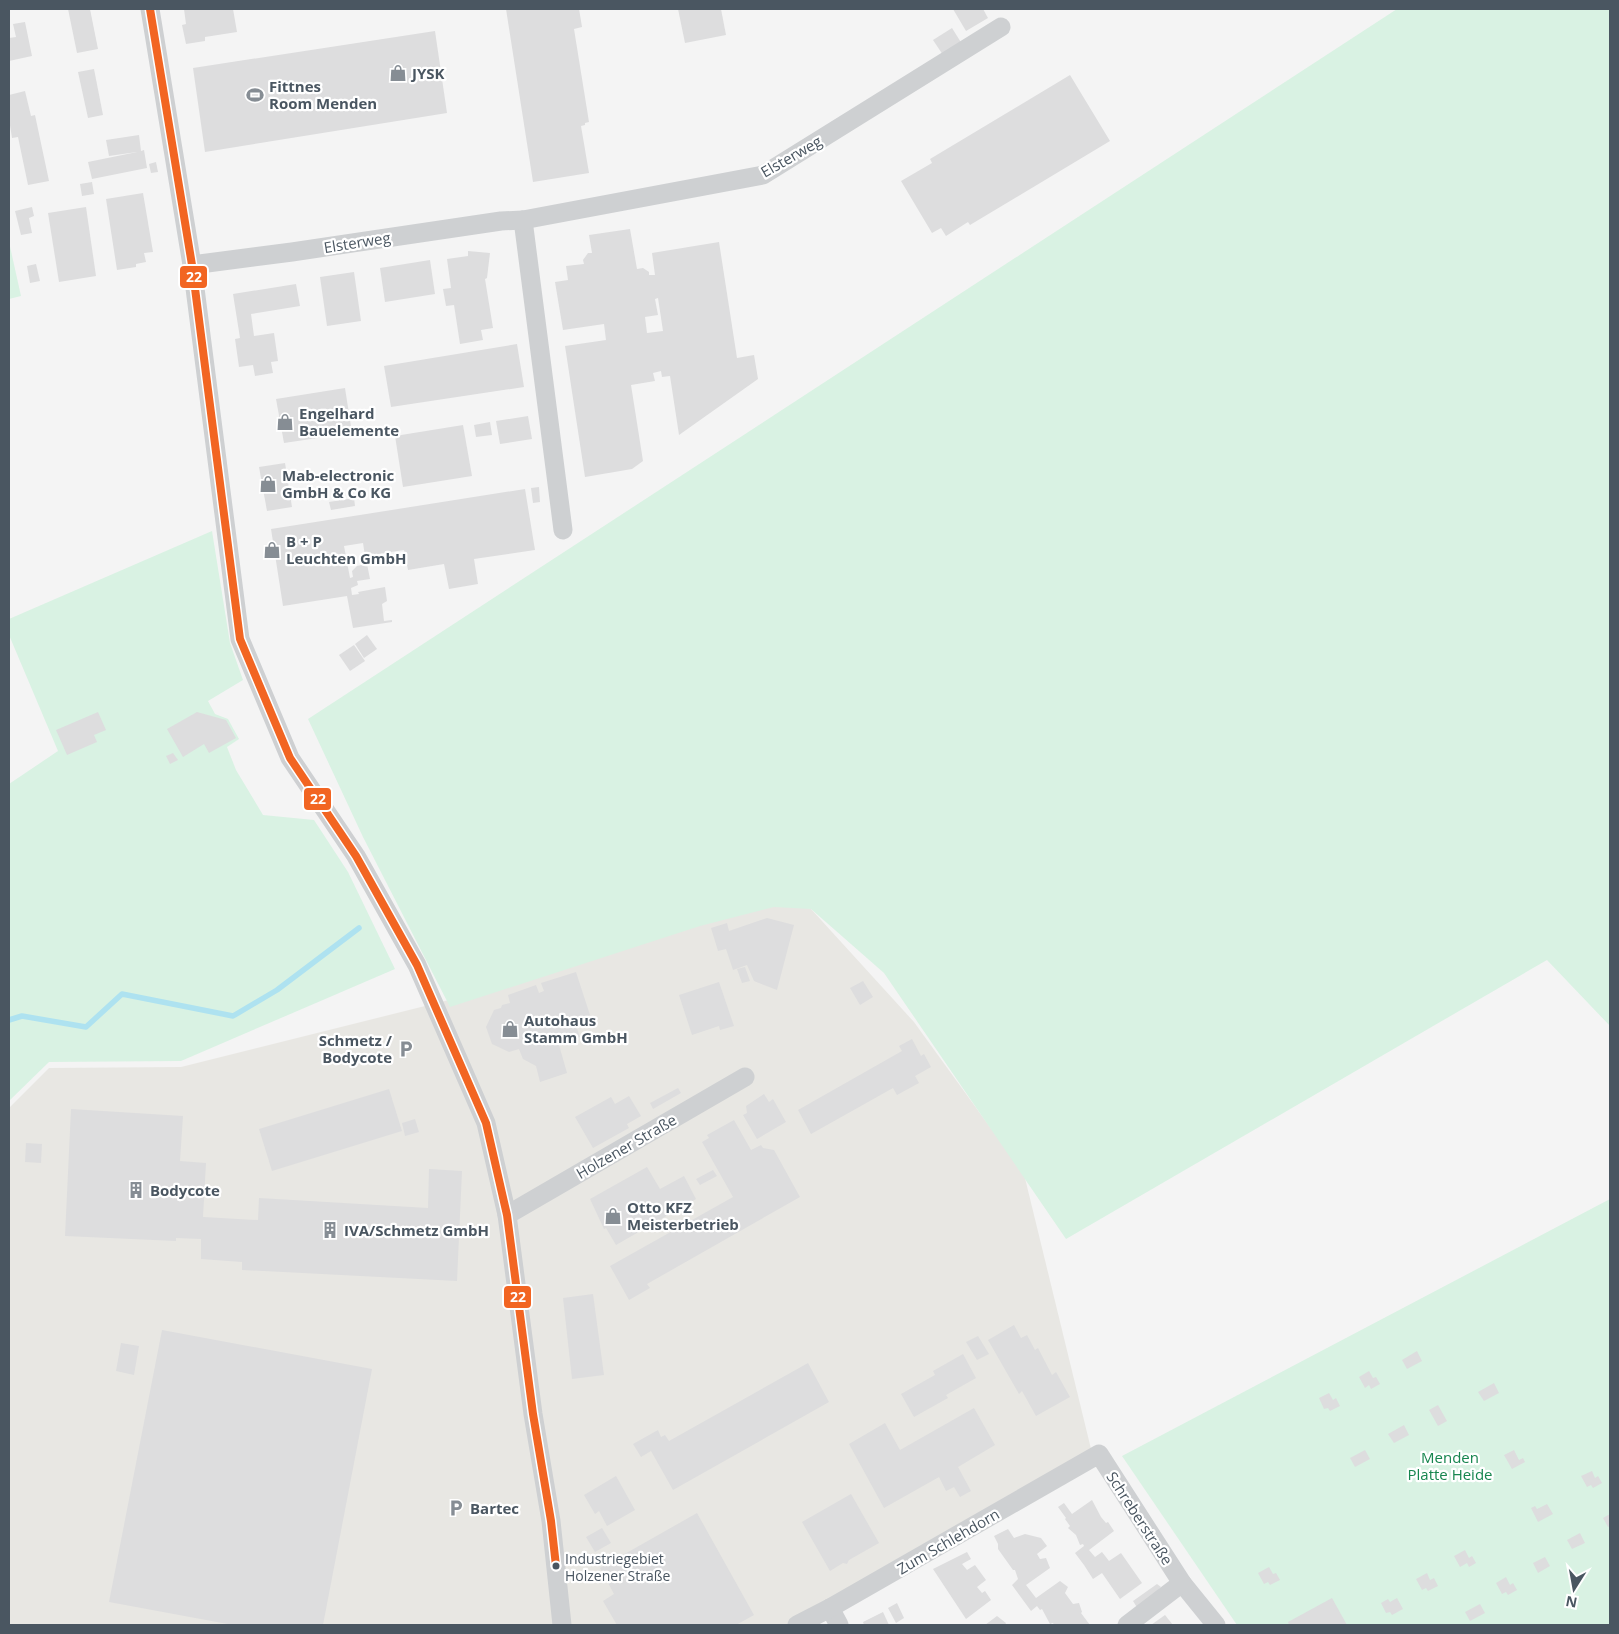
<svg xmlns="http://www.w3.org/2000/svg" width="1619" height="1634" font-family="'Open Sans',sans-serif">
<style>
.commercial{fill:#e8e7e3}
.green{fill:#d9f2e3}
.lines{fill:none;stroke-linecap:round;stroke-linejoin:round}
.stream{stroke:#aee2f0;stroke-width:5.5}
.building{fill:#ddddde;fill-rule:evenodd}
.street{stroke:#ced0d2;stroke-width:19}
.bus-1-casing{stroke:#fff;stroke-width:11}
.bus-1{stroke:#f26522;stroke-width:8}
.bus-dot{fill:#4a5661;stroke:#fff;stroke-width:2}
.labels{text-anchor:middle;dominant-baseline:central;stroke-width:4.5;stroke-linejoin:round;paint-order:stroke}
.bus-label{font-size:14px;fill:#4a5661;stroke:#fff;text-anchor:start}
.poi-label{font-size:15px;font-weight:bold;fill:#4a5661;stroke:#fff;text-anchor:start}
.street-label{font-size:15px;fill:#4a5661;stroke:#fff}
.park-label{font-size:15px;fill:#17864f;stroke:#fff}
.line-badge{stroke:#fff;stroke-width:2}
.badge-label{font-size:14px;text-anchor:middle;font-weight:bold;fill:#fff}
</style>
<rect width="100%" height="100%" fill="#f4f4f4"/>
<!-- commercial -->
<polygon class="commercial" points="775,901 811,909 914,1022 1024,1174 1092,1453 798,1625 9,1625 9,1108 49,1068 181,1067 501,987"/>
<!-- green -->
<g class="green">
<polygon points="1397,9 1610,9 1610,1026 1547,960 1066,1239 884,973 811,909 774,907 700,926 450,1007 363,837 308,719"/>
<polygon points="9,242 21,296 9,299"/>
<polygon points="212,531 230,643 243,680 208,701 215,714 228,719 239,739 227,747 236,770 263,815 314,820 348,872 395,969 181,1061 49,1062 9,1101 9,784 58,751 9,635 9,619"/>
<polygon points="1610,1199 1610,1625 1237,1625 1122,1456"/>
</g>
<g class="lines">
<!-- stream -->
<polyline class="stream" points="9,1020 22,1016 86,1027 122,994 233,1016 277,990 359,928"/>
</g>
<!-- building -->
<g class="building">
<polygon points="68,9 90,9 98,49 77,53"/>
<polygon points="184,9 233,9 237,32 205,37 205,41 186,44 182,25 186,24"/>
<polygon points="506,9 579,9 582,27 574,29 589,122 585,123 585,125 581,126 589,173 533,182"/>
<polygon points="678,9 721,9 726,35 685,43"/>
<polygon points="953,9 983,9 988,18 966,31"/>
<polygon points="25,22 32,56 9,61 9,38 16,37 13,24"/>
<polygon points="952,28 962,44 943,55 933,40"/>
<polygon points="435,31 447,113 205,152 193,68"/>
<polygon points="94,69 103,115 88,118 78,72"/>
<polygon points="1070,75 1110,141 970,225 968,222 946,236 941,228 932,233 901,181 932,163 930,159"/>
<polygon points="25,91 31,116 35,115 49,181 28,185 18,137 12,138 9,119 9,95"/>
<polygon points="139,135 141,151 144,150 147,168 92,179 88,162 137,152 109,156 106,140"/>
<polygon points="156,162 158,172 151,173 149,164"/>
<polygon points="92,182 94,194 82,196 80,184"/>
<polygon points="143,193 153,252 144,253 146,262 136,264 136,267 117,270 106,199"/>
<polygon points="32,207 34,216 29,218 32,233 21,235 15,211"/>
<polygon points="86,207 96,276 59,282 48,213"/>
<path d="M 630,229 L 637,269 L 643,268 L 649,272 L 649,275 L 655,275 L 652,253 L 719,242 L 737,358 L 754,355 L 758,379 L 679,435 L 670,376 L 662,377 L 661,371 L 653,373 L 655,381 L 631,385 L 643,461 L 632,469 L 585,477 L 565,346 L 606,340 L 604,324 L 563,330 L 555,282 L 568,280 L 566,266 L 584,264 L 583,260 L 588,253 L 592,253 L 589,235 ZM 658,298 L 663,331 L 647,333 L 645,317 L 658,315 L 655,299 Z"/>
<polygon points="468,251 490,253 487,278 485,279 493,328 481,330 483,340 460,344 454,305 446,306 443,289 451,288 447,259 468,256"/>
<polygon points="430,260 435,294 385,302 380,268"/>
<polygon points="36,264 40,281 30,283 27,266"/>
<polygon points="354,272 361,321 327,326 320,277"/>
<polygon points="296,284 300,306 251,314 254,336 274,333 278,361 271,362 273,373 255,376 253,365 239,367 235,339 240,338 233,294"/>
<polygon points="517,344 524,387 391,407 384,366"/>
<polygon points="345,388 352,433 284,443 276,399"/>
<polygon points="528,416 532,439 500,444 496,421"/>
<polygon points="490,422 492,435 476,437 474,425"/>
<polygon points="463,425 472,476 403,487 395,436"/>
<polygon points="285,463 292,507 267,511 259,467"/>
<polygon points="539,487 540,502 533,503 531,488"/>
<polygon points="525,489 535,550 474,559 478,584 449,589 444,564 408,570 404,550 365,556 363,543 344,546 350,578 353,577 352,571 357,566 367,564 370,579 357,581 358,585 351,588 352,595 359,594 358,592 385,587 387,601 382,604 384,621 392,620 392,622 353,628 347,596 283,606 271,529"/>
<polygon points="354,498 355,506 331,510 329,502"/>
<polygon points="367,635 377,649 364,658 355,644"/>
<polygon points="354,645 365,661 350,671 339,655"/>
<polygon points="98,712 106,730 94,735 97,742 67,755 56,730"/>
<polygon points="197,712 226,720 236,738 209,753 204,744 183,757 167,729"/>
<polygon points="173,753 178,760 170,764 166,756"/>
<polygon points="767,918 794,925 777,990 754,981 747,965 733,970 726,949 718,951 711,928 727,923 729,931"/>
<polygon points="745,967 750,981 742,983 737,969"/>
<polygon points="576,972 590,1015 574,1020 580,1037 559,1045 567,1073 540,1082 536,1066 523,1059 519,1049 509,1052 492,1044 486,1027 494,1010 501,1008 502,1005 510,1003 508,995 536,985 539,993 544,991 541,983"/>
<polygon points="863,981 873,997 860,1005 850,988"/>
<polygon points="719,982 734,1026 720,1030 719,1026 692,1035 679,995"/>
<polygon points="912,1039 921,1056 924,1054 931,1067 915,1076 919,1083 897,1095 893,1088 811,1134 798,1110 902,1051 899,1046"/>
<polygon points="678,1088 681,1093 653,1109 650,1103"/>
<polygon points="389,1089 402,1131 272,1171 259,1129"/>
<polygon points="764,1094 769,1102 773,1099 786,1122 757,1139 743,1115 747,1113 746,1106"/>
<polygon points="629,1096 641,1116 627,1124 629,1128 593,1148 575,1117 611,1097 615,1104"/>
<polygon points="71,1109 183,1116 180,1161 206,1163 203,1217 258,1220 259,1198 428,1208 429,1169 462,1171 457,1281 242,1270 242,1262 201,1259 201,1239 176,1238 176,1241 65,1236"/>
<polygon points="415,1119 419,1132 405,1136 402,1123"/>
<polygon points="734,1120 751,1150 761,1145 763,1148 774,1150 800,1197 647,1284 650,1288 629,1300 610,1266 733,1197 702,1142 709,1138 707,1135"/>
<polygon points="26,1143 42,1144 41,1163 25,1162"/>
<polygon points="647,1167 660,1189 684,1176 696,1199 616,1245 606,1228 604,1229 590,1199"/>
<polygon points="713,1170 717,1176 700,1185 696,1179"/>
<polygon points="593,1294 604,1375 572,1379 563,1298"/>
<polygon points="1014,1325 1021,1338 1027,1335 1035,1350 1038,1348 1052,1375 1056,1372 1070,1397 1036,1416 1022,1391 1019,1394 988,1340"/>
<polygon points="162,1330 372,1369 323,1625 233,1625 109,1602"/>
<polygon points="978,1336 989,1354 977,1360 966,1342"/>
<polygon points="121,1343 139,1346 134,1375 116,1371"/>
<polygon points="1417,1351 1422,1361 1407,1369 1402,1360"/>
<polygon points="963,1354 976,1378 946,1395 948,1398 914,1417 901,1394 935,1375 933,1371"/>
<polygon points="808,1363 829,1402 673,1490 651,1451 641,1457 633,1444 658,1430 661,1437 665,1435 669,1441"/>
<polygon points="1369,1371 1373,1378 1376,1377 1380,1384 1371,1389 1369,1385 1365,1388 1359,1377"/>
<polygon points="1494,1383 1499,1393 1484,1401 1478,1392"/>
<polygon points="1329,1393 1333,1400 1336,1398 1340,1406 1330,1411 1328,1408 1324,1409 1319,1398"/>
<polygon points="1438,1405 1447,1421 1438,1426 1429,1410"/>
<polygon points="974,1408 995,1445 958,1467 971,1491 960,1497 954,1487 946,1491 939,1477 884,1508 849,1444 885,1423 900,1450"/>
<polygon points="1404,1425 1409,1435 1394,1443 1388,1434"/>
<polygon points="1365,1450 1370,1459 1355,1467 1350,1458"/>
<polygon points="1514,1450 1519,1460 1523,1458 1525,1462 1512,1469 1504,1455"/>
<polygon points="1592,1471 1595,1478 1598,1476 1602,1483 1593,1488 1591,1485 1587,1487 1581,1476"/>
<polygon points="616,1476 635,1510 607,1526 599,1511 595,1514 584,1495"/>
<polygon points="851,1494 879,1543 849,1560 847,1564 843,1563 830,1571 802,1522"/>
<polygon points="1092,1500 1101,1517 1106,1523 1108,1522 1114,1531 1089,1550 1095,1557 1102,1552 1109,1561 1121,1553 1142,1583 1120,1599 1102,1573 1093,1579 1084,1565 1075,1553 1084,1546 1083,1544 1080,1545 1076,1535 1068,1528 1070,1526 1065,1519 1066,1518 1058,1507 1064,1503 1072,1514"/>
<polygon points="1547,1504 1553,1514 1538,1522 1531,1508 1535,1506 1537,1509"/>
<polygon points="697,1513 754,1615 736,1625 617,1625 603,1601 614,1594 600,1568"/>
<polygon points="1610,1514 1610,1526 1608,1527 1603,1518"/>
<polygon points="602,1528 611,1543 595,1552 586,1537"/>
<polygon points="1008,1529 1014,1538 1025,1534 1041,1538 1047,1546 1037,1554 1040,1559 1046,1558 1050,1568 1026,1585 1036,1598 1060,1581 1068,1587 1065,1593 1073,1604 1079,1603 1082,1612 1081,1613 1090,1625 1054,1625 1053,1623 1050,1624 1042,1609 1040,1610 1037,1606 1031,1611 1012,1585 1018,1579 1015,1570 1013,1570 998,1549 998,1544 994,1536"/>
<polygon points="1580,1533 1585,1543 1572,1549 1567,1540"/>
<polygon points="1465,1550 1469,1558 1472,1556 1476,1563 1469,1567 1467,1563 1460,1567 1454,1556"/>
<polygon points="967,1552 971,1559 962,1564 967,1570 975,1565 986,1580 977,1587 982,1593 985,1591 991,1600 966,1619 933,1569"/>
<polygon points="1545,1557 1550,1566 1538,1573 1533,1563"/>
<polygon points="1269,1567 1273,1574 1276,1573 1280,1580 1270,1585 1268,1582 1264,1584 1258,1573"/>
<polygon points="1427,1573 1430,1580 1434,1578 1438,1586 1428,1591 1426,1588 1422,1590 1416,1579"/>
<polygon points="1506,1577 1510,1585 1513,1583 1517,1590 1508,1595 1506,1592 1502,1594 1496,1583"/>
<polygon points="1157,1584 1161,1587 1138,1609 1133,1601"/>
<polygon points="1332,1598 1347,1625 1289,1625 1288,1622"/>
<polygon points="1397,1598 1403,1609 1392,1615 1390,1612 1386,1613 1381,1603 1388,1599 1390,1602"/>
<polygon points="897,1603 904,1618 896,1623 888,1608"/>
<polygon points="1480,1604 1485,1613 1470,1621 1465,1612"/>
<polygon points="883,1612 889,1625 864,1625 863,1622"/>
<polygon points="1165,1615 1173,1625 1151,1625"/>
<polygon points="997,1616 1006,1623 1005,1625 985,1625"/>
</g>
<g class="lines">
<!-- street -->
<g class="street">
<polyline points="150,9 192,265 240,639 290,758 356,856 417,965 486,1123 507,1215 533,1414 551,1521 562,1625"/>
<polyline points="523,220 563,530"/>
<polyline points="192,265 292,252 501,221 523,220 763,175 1001,27"/>
<polyline points="507,1215 745,1077"/>
<polyline points="830,1608 839,1625"/>
<polyline points="797,1625 830,1608 1099,1454 1182,1583 1216,1625"/>
<polyline points="1127,1625 1182,1583"/>
</g>
<!-- bus-1 casing -->
<g class="bus-1-casing">
<polyline id="bus-1" points="150,9 192,265 240,639 290,758 356,856 417,965 486,1123 507,1215 533,1414 551,1521 556,1566"/>
</g>
<!-- bus-1 -->
<use href="#bus-1" class="bus-1"/>
</g>
<!-- icons -->
<defs>
<g id="shop-bare" transform="scale(1.35)"><path d="M-5-2.5h2.3a2.7 3.5 0 0 1 5.4 0H5L5.5 6h-11ZM-1.5-2.5h3a1.5 2.3 0 0 0-3 0Z" fill="#868d94" stroke="#fff" stroke-width="2.5" paint-order="stroke"/></g>
<g id="stadium-bare" transform="scale(1.35)"><path d="M0-5a6.5 5 0 1 0 0 10a6.5 5 0 1 0 0-10ZM-3.5-1.8h7v3.6h-7Z" fill="#868d94" stroke="#fff" stroke-width="2.5" paint-order="stroke"/></g>
<g id="parking-bare" transform="scale(1.35)"><path d="M-3.5-5.5H1a3.5 3.5 0 0 1 0 7H-1V5.5H-3.5ZM-1-3.4V-.6H.8a1.4 1.4 0 0 0 0-2.8Z" fill="#868d94" stroke="#fff" stroke-width="2.5" paint-order="stroke"/></g>
<g id="building-bare" transform="scale(1.35)"><path d="M-4-6H4V6H1V3H-1V6H-4ZM-2.5-4.3h1.7v1.8h-1.7ZM.8-4.3h1.7v1.8H.8ZM-2.5-1h1.7V.8h-1.7ZM.8-1h1.7V.8H.8Z" fill="#868d94" stroke="#fff" stroke-width="2.5" paint-order="stroke"/></g>
</defs>
<g fill-rule="evenodd">
<use href="#shop-bare" x="398" y="73"/>
<use href="#stadium-bare" x="255" y="95"/>
<use href="#shop-bare" x="285" y="422"/>
<use href="#shop-bare" x="268" y="484"/>
<use href="#shop-bare" x="272" y="550"/>
<use href="#shop-bare" x="510" y="1029"/>
<use href="#parking-bare" x="406" y="1049"/>
<use href="#building-bare" x="136" y="1190"/>
<use href="#shop-bare" x="613" y="1216"/>
<use href="#building-bare" x="330" y="1230"/>
<use href="#parking-bare" x="456" y="1508"/>
</g>
<!-- markers -->
<circle class="bus-dot" cx="556" cy="1566" r="4.5"/>
<g class="labels">
<!-- bus labels -->
<g class="bus-label">
<text x="565" y="1558">Industriegebiet<tspan x="565" dy="17">Holzener Straße</tspan></text>
</g>
<!-- poi labels -->
<g class="poi-label">
<text x="412" y="73">JYSK</text>
<text x="269" y="86">Fittnes<tspan x="269" dy="17">Room Menden</tspan></text>
<text x="299" y="413">Engelhard<tspan x="299" dy="17">Bauelemente</tspan></text>
<text x="282" y="475">Mab-electronic<tspan x="282" dy="17">GmbH &amp; Co KG</tspan></text>
<text x="286" y="541">B + P<tspan x="286" dy="17">Leuchten GmbH</tspan></text>
<text x="524" y="1020">Autohaus<tspan x="524" dy="17">Stamm GmbH</tspan></text>
<text x="392" y="1040" text-anchor="end">Schmetz /<tspan x="392" dy="17">Bodycote</tspan></text>
<text x="150" y="1190">Bodycote</text>
<text x="627" y="1207">Otto KFZ<tspan x="627" dy="17">Meisterbetrieb</tspan></text>
<text x="344" y="1230">IVA/Schmetz GmbH</text>
<text x="470" y="1508">Bartec</text>
</g>
<!-- street labels -->
<g class="street-label">
<text transform="translate(791 156) rotate(-30)">Elsterweg</text>
<text transform="translate(357 242) rotate(-9)">Elsterweg</text>
<text transform="translate(626 1146) rotate(-30)">Holzener Straße</text>
<text transform="translate(1140 1518) rotate(57)">Schreberstraße</text>
<text transform="translate(948 1541) rotate(-30)">Zum Schlehdorn</text>
</g>
<!-- park labels -->
<g class="park-label">
<text x="1450" y="1457">Menden<tspan x="1450" dy="17">Platte Heide</tspan></text>
</g>
</g>
<g class="line-badge">
<rect x="179" y="265" width="29" height="24" rx="5" fill="#f26522"/>
<rect x="303" y="787" width="29" height="24" rx="5" fill="#f26522"/>
<rect x="503" y="1285" width="29" height="24" rx="5" fill="#f26522"/>
</g>
<g class="badge-label">
<text x="194" y="282">22</text>
<text x="318" y="804">22</text>
<text x="518" y="1302">22</text>
</g>
<!-- border -->
<rect width="1619" height="1634" fill="none" stroke="#4a5661" stroke-width="20"/>
<!-- north arrow -->
<g transform="translate(1574 1589) rotate(191)" stroke="#ffffff" stroke-width="4" paint-order="stroke">
<path d="M0-4L9 19L0 12L-9 19Z" fill="#4a5661"/>
<text y="-8" font-size="14" font-weight="bold" text-anchor="middle" fill="#4a5661">N</text>
</g>
</svg>
